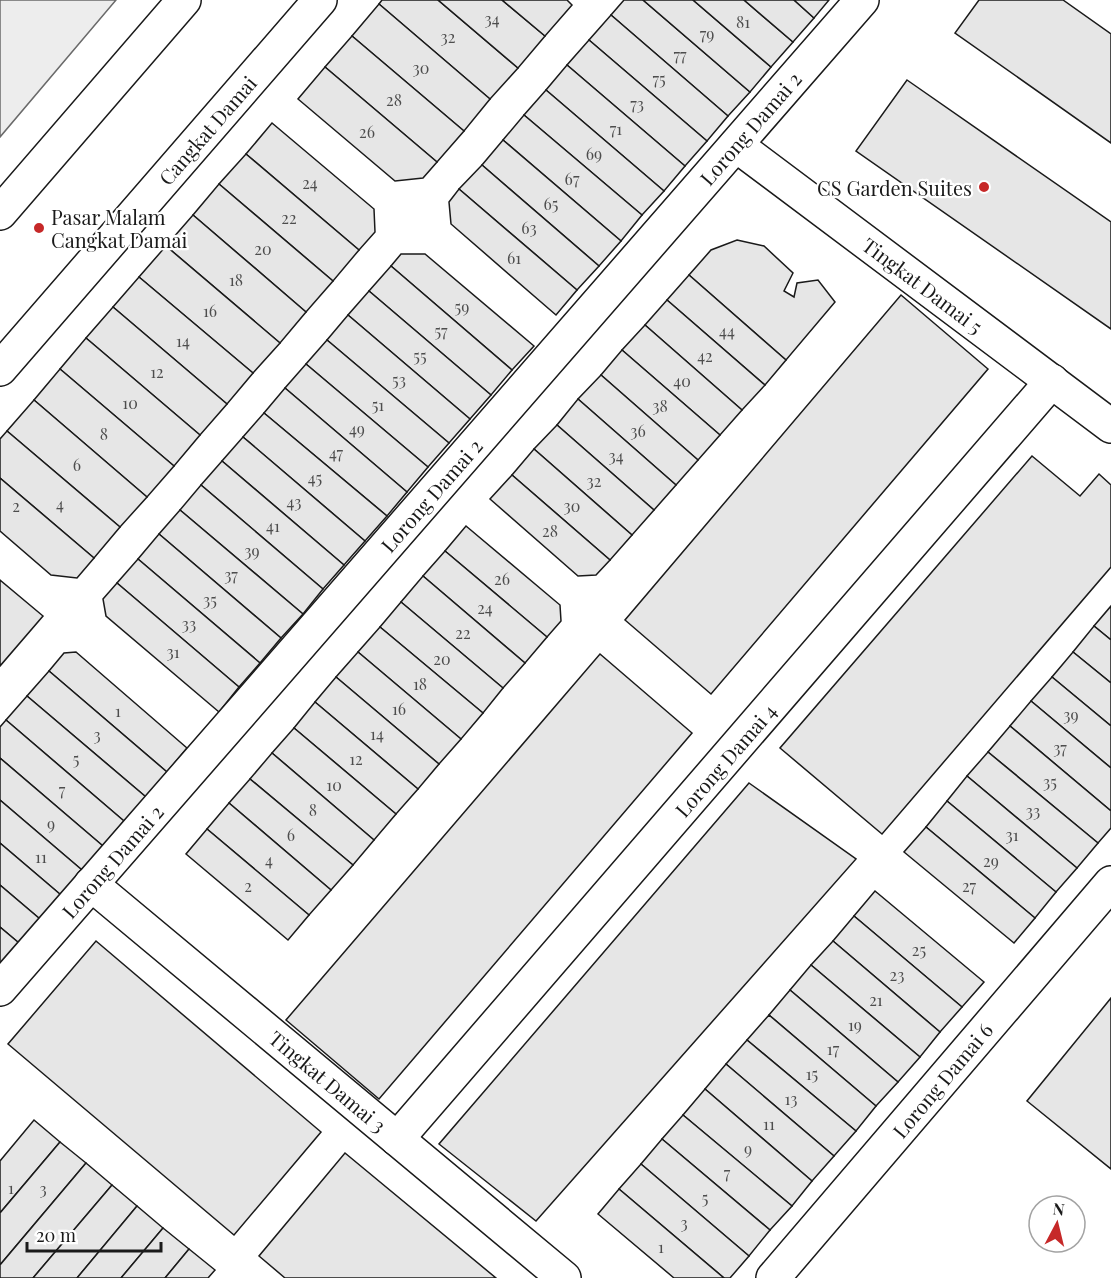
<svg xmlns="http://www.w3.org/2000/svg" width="1111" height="1278" font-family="'Playfair Display',serif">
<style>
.built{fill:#ededed;stroke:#6a6a6a;stroke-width:1.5}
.building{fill:#e6e6e6;stroke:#1a1a1a;stroke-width:1.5}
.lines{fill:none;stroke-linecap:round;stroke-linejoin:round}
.street-casing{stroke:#1a1a1a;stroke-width:36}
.secondary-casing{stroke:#1a1a1a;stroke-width:36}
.street{stroke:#fff;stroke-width:33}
.secondary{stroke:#fff;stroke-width:33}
.poi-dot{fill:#c62828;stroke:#fff;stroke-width:2}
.labels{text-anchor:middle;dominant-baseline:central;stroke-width:4.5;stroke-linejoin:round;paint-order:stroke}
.number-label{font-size:16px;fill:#4d4d4d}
.street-label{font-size:20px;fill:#1a1a1a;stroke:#fff}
.poi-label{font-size:20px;fill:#1a1a1a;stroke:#fff;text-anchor:end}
</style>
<rect width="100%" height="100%" fill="#fff"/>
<!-- built -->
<polygon class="built" points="0,0 116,0 0,137"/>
<!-- building -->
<g class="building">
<polygon points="382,0 438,0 518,68 490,99 379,4"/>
<polygon points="438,0 502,0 545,36 518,68"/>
<polygon points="502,0 567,0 572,5 545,36"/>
<polygon points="624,0 643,0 750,92 728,116 611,15"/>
<polygon points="643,0 693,0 771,67 750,92"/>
<polygon points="693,0 744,0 793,42 771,67"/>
<polygon points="744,0 794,0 814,18 793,42"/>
<polygon points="794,0 829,0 814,18"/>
<polygon points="979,0 1063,0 1111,34 1111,143 955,33"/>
<polygon points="379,4 490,99 464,131 352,36"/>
<polygon points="611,15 728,116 707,141 589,40"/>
<polygon points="352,36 464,131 437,162 325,67"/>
<polygon points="589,40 707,141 685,166 567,65"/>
<polygon points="567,65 685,166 664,191 546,90"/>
<polygon points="325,67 437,162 423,178 395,181 298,99"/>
<polygon points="907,80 1111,222 1111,329 856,151"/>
<polygon points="546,90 664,191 642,215 524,115"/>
<polygon points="524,115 642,215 621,241 503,140"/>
<polygon points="272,123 374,209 375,232 359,250 246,154"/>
<polygon points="503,140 621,241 599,266 482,165"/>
<polygon points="246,154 359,250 333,281 219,184"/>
<polygon points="482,165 599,266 577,290 459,189"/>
<polygon points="219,184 333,281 306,312 193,215"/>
<polygon points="459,189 577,290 556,315 451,224 449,202"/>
<polygon points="193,215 306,312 280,343 166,246"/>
<polygon points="737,240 764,246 793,273 784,291 794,297 797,283 818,280 835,302 786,360 689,275 711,250"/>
<polygon points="166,246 280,343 253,373 139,277"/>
<polygon points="401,254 425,254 534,346 512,370 391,266"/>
<polygon points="391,266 512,370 491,395 369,291"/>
<polygon points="689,275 786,360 765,385 667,300"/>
<polygon points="139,277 253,373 227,404 113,307"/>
<polygon points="369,291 491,395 470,419 348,315"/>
<polygon points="901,295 988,369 711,694 625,620"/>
<polygon points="667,300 765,385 742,410 645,325"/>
<polygon points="113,307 227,404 200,435 86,338"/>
<polygon points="348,315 470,419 449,443 327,340"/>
<polygon points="645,325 742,410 720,435 622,350"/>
<polygon points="86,338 200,435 174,466 60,369"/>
<polygon points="327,340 449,443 428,467 306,364"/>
<polygon points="622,350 720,435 698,460 601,375"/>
<polygon points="306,364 428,467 407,492 285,388"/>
<polygon points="60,369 174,466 147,497 34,400"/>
<polygon points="601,375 698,460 676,485 578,399"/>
<polygon points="285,388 407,492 387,516 264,413"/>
<polygon points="578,399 676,485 654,510 557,425"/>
<polygon points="34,400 147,497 120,527 7,431"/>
<polygon points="264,413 387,516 365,541 243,437"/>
<polygon points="557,425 654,510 632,535 534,449"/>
<polygon points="7,431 120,527 94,558 0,478 0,439"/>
<polygon points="243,437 365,541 344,565 222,461"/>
<polygon points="534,449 632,535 610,560 512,475"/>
<polygon points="1032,456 1080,496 1099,474 1111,485 1111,567 882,834 780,748"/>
<polygon points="222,461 344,565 323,589 201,485"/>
<polygon points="512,475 610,560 596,575 578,576 490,499"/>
<polygon points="0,478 94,558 77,578 51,575 0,531"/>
<polygon points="201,485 323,589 303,614 180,510"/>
<polygon points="180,510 303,614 281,638 159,534"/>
<polygon points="466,526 560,605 561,621 547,637 445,551"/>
<polygon points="159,534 281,638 260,663 138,559"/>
<polygon points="445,551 547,637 525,663 423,576"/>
<polygon points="138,559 260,663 239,687 117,583"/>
<polygon points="423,576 525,663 503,688 401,602"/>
<polygon points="0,580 43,616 0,666"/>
<polygon points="117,583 239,687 219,712 106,616 103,599"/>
<polygon points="401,602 503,688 483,713 380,627"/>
<polygon points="1111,606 1111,640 1094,626"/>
<polygon points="1094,626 1111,640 1111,683 1073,652"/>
<polygon points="380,627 483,713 461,739 358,652"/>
<polygon points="76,652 187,748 167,772 49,671 64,653"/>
<polygon points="358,652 461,739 439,764 336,677"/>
<polygon points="1073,652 1111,683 1111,726 1052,677"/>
<polygon points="600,654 692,733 379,1099 286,1020"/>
<polygon points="49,671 167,772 146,797 27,696"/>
<polygon points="336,677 439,764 418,789 315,702"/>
<polygon points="1052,677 1111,726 1111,768 1031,701"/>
<polygon points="27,696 146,797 124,821 6,720"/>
<polygon points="1031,701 1111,768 1111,811 1010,726"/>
<polygon points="315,702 418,789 396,814 294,728"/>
<polygon points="6,720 124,821 103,846 0,758 0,727"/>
<polygon points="1010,726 1111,811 1111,828 1098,843 988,752"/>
<polygon points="294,728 396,814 374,840 272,753"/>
<polygon points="988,752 1098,843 1077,868 967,776"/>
<polygon points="272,753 374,840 353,865 250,779"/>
<polygon points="0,758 103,846 82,870 0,800"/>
<polygon points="967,776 1077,868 1056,892 947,801"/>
<polygon points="250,779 353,865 331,890 229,803"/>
<polygon points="749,783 856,859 536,1221 439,1144"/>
<polygon points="0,800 82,870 61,895 0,843"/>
<polygon points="947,801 1056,892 1035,918 926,827"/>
<polygon points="229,803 331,890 309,915 207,829"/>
<polygon points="926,827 1035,918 1014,943 904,852"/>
<polygon points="207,829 309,915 288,940 186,854"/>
<polygon points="0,843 61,895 40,919 0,885"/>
<polygon points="0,885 40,919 19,943 0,927"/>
<polygon points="875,891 984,982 962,1007 854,916"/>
<polygon points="854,916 962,1007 940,1032 833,941"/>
<polygon points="0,927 19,943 0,964"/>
<polygon points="96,941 321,1132 234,1235 8,1044"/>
<polygon points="833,941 940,1032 920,1057 811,965"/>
<polygon points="811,965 920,1057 898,1082 790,990"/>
<polygon points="790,990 898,1082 876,1106 769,1015"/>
<polygon points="1111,998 1111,1169 1027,1101"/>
<polygon points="769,1015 876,1106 856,1131 747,1040"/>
<polygon points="747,1040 856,1131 834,1156 726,1064"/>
<polygon points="726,1064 834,1156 812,1181 705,1089"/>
<polygon points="705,1089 812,1181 792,1206 683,1115"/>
<polygon points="683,1115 792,1206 770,1230 662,1139"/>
<polygon points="34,1120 60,1142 0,1213 0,1161"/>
<polygon points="662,1139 770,1230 749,1256 641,1164"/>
<polygon points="60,1142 86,1163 0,1265 0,1213"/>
<polygon points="345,1153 496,1278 285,1278 259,1256"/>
<polygon points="86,1163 112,1185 33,1278 0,1278 0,1265"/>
<polygon points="641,1164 749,1256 730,1278 724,1278 619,1189"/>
<polygon points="112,1185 137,1206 77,1278 33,1278"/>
<polygon points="619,1189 724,1278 674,1278 598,1214"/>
<polygon points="137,1206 163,1228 121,1278 77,1278"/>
<polygon points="163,1228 189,1249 165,1278 121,1278"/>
<polygon points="189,1249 215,1270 208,1278 165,1278"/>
</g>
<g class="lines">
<!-- street casing -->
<g class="street-casing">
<g id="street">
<polyline points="736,145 1111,426"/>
<polyline points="0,369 320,0"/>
<polyline points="91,884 564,1278"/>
<polyline points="0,989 862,0"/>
<polyline points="397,1139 1052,381"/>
<polyline points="773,1278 1111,883"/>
</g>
</g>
<!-- secondary casing -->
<g class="secondary-casing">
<polyline id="secondary" points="0,213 184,0"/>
</g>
<!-- street -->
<use href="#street" class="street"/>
<!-- secondary -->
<use href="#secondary" class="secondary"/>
</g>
<!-- markers -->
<g class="poi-dot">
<circle cx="984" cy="187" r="6"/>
<circle cx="39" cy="228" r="6"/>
</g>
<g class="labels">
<!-- number labels -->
<g class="number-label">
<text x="492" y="18">34</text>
<text x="743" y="21">81</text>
<text x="707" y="33">79</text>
<text x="448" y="36">32</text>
<text x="680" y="54">77</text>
<text x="421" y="67">30</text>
<text x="659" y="78">75</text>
<text x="394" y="99">28</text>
<text x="637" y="103">73</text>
<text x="616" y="128">71</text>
<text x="367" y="131">26</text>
<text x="594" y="153">69</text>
<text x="572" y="178">67</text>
<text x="310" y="182">24</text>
<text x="551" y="203">65</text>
<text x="289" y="217">22</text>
<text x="529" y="227">63</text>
<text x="263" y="248">20</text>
<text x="514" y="257">61</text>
<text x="236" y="279">18</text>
<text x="462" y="306">59</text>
<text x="210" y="310">16</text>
<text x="441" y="330">57</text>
<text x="727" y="330">44</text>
<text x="183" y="340">14</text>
<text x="420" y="355">55</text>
<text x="705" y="355">42</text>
<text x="157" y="371">12</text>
<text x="399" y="379">53</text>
<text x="682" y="380">40</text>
<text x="130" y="402">10</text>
<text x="378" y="404">51</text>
<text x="660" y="405">38</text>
<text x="357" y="428">49</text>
<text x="638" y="430">36</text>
<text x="104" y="433">8</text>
<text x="336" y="452">47</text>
<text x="616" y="455">34</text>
<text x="77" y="464">6</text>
<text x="315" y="477">45</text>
<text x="594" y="480">32</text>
<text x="294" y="501">43</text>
<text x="60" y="503">4</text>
<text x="16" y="505">2</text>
<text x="572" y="505">30</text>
<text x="273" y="525">41</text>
<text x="550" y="530">28</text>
<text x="252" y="550">39</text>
<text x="231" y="574">37</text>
<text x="502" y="578">26</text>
<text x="210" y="599">35</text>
<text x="485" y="607">24</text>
<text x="189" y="623">33</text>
<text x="463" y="632">22</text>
<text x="173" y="651">31</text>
<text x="442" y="658">20</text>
<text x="420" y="683">18</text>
<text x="399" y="708">16</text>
<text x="118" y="710">1</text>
<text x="1071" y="714">39</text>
<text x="377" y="733">14</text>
<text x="97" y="734">3</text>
<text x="1060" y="747">37</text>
<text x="76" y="758">5</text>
<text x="356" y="758">12</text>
<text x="1050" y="781">35</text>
<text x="334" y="784">10</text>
<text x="62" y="789">7</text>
<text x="313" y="809">8</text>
<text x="1033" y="810">33</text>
<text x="51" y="823">9</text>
<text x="291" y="834">6</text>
<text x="1012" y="834">31</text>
<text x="41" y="856">11</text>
<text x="269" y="859">4</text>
<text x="991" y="860">29</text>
<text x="248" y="885">2</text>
<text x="969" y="885">27</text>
<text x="919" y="949">25</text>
<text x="897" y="974">23</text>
<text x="876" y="999">21</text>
<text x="855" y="1024">19</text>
<text x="833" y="1048">17</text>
<text x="812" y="1073">15</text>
<text x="791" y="1098">13</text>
<text x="769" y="1123">11</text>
<text x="748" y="1148">9</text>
<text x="727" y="1172">7</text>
<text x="11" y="1187">1</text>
<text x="43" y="1188">3</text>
<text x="705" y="1197">5</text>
<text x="684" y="1222">3</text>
<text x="661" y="1246">1</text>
</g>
<!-- street labels -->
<g class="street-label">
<text transform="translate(750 128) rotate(-49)">Lorong Damai 2</text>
<text transform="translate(207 130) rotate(-49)">Cangkat Damai</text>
<text transform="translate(923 285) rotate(37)">Tingkat Damai 5</text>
<text transform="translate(431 495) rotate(-49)">Lorong Damai 2</text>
<text transform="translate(725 760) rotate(-49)">Lorong Damai 4</text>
<text transform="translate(112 861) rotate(-49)">Lorong Damai 2</text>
<text transform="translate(942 1080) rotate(-50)">Lorong Damai 6</text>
<text transform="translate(328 1081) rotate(40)">Tingkat Damai 3</text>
</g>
<!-- poi labels -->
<g class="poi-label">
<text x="972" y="187">CS Garden Suites</text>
<text x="51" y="216" text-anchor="start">Pasar Malam<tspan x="51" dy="23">Cangkat Damai</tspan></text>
</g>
</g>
<!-- north arrow -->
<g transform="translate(1057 1224) rotate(7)"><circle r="28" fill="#ffffff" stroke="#a3a3a3" stroke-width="1.5"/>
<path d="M0-4.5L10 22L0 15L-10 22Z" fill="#c62828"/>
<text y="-9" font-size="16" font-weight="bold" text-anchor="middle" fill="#1a1a1a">N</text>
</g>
<!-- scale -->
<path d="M27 1242v9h134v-9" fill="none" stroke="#1a1a1a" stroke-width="3"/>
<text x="36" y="1242" font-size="18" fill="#1a1a1a" stroke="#ffffff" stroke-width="4.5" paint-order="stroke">20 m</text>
</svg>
